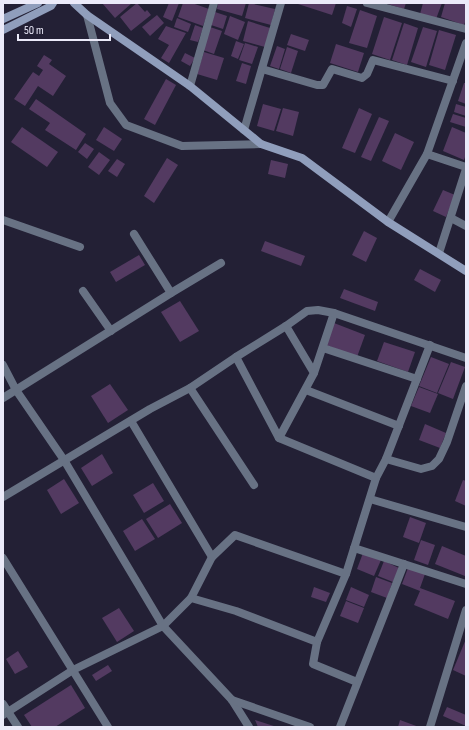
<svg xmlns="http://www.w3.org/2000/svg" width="469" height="730" font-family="'Sofia Sans Condensed',sans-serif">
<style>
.building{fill:#533a61}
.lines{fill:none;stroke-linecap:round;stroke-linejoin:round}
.street{stroke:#687284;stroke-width:8}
.secondary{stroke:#909ebc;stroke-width:8}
</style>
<rect width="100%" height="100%" fill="#232035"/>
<!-- building -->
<g class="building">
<polygon points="102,3 132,3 115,18"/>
<polygon points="137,3 145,12 147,10 151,15 131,31 120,17"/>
<polygon points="169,3 179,3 172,21 163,17"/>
<polygon points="183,3 192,3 209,9 203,26 178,17"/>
<polygon points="218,3 246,3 242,16 217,9"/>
<polygon points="249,3 275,9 271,25 245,18"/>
<polygon points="298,3 336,3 332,15 298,4"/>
<polygon points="388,3 406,3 404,9 388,4"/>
<polygon points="423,3 442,3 436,19 420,14"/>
<polygon points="445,3 466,3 466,20 464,25 441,17"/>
<polygon points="347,6 357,9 351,27 342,23"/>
<polygon points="360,10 377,16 367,48 349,43"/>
<polygon points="215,12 227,16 223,29 211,25"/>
<polygon points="157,15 164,23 150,36 142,27"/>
<polygon points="230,16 245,22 238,40 224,34"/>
<polygon points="384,17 402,23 390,60 372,54"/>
<polygon points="177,18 191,24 188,32 174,27"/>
<polygon points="248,21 270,28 265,47 243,41"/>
<polygon points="404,23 418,28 407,65 392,60"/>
<polygon points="195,25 203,28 198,42 190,40"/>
<polygon points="166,26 186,33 169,63 161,58 169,45 158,39"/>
<polygon points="210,27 222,31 214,54 203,50"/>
<polygon points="423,27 437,31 426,67 411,62"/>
<polygon points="439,30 456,35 445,70 429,65"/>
<polygon points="291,34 309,40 305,51 287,45"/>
<polygon points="236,41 244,44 238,59 231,56"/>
<polygon points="245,43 258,47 252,64 239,60"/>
<polygon points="336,44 364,53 358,72 330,63"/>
<polygon points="277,46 285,49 279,69 270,66"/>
<polygon points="287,47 298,51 291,73 280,69"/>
<polygon points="204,52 224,58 217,80 197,74"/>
<polygon points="185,53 195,58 190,66 181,61"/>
<polygon points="44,55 52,60 49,64 66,76 53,96 38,86 25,106 14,99 33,72 39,76 43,70 37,66"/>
<polygon points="242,63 251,66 246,84 236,81"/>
<polygon points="166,79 176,85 155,125 144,119"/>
<polygon points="464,83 466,83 466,104 458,101"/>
<polygon points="36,99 86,134 76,150 45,130 50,123 29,109"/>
<polygon points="263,104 281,109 274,131 257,126"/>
<polygon points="456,104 466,107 466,116 454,112"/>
<polygon points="283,108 299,112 293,136 276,131"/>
<polygon points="359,108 372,114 355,153 342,148"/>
<polygon points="453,114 466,118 466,127 450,122"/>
<polygon points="379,117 389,121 371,161 361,157"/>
<polygon points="22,127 58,152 47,167 11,142"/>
<polygon points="104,127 122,139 114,151 96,140"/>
<polygon points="452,127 466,133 466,154 464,160 443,151"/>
<polygon points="395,133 414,142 401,170 382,161"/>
<polygon points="85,143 94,149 87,159 78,152"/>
<polygon points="99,152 110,160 99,175 88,167"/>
<polygon points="167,158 178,165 154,203 144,196"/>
<polygon points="117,159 125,164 117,177 108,171"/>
<polygon points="271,160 288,164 285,178 268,174"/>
<polygon points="443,190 455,195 446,217 433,211"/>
<polygon points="364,231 377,238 366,262 352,255"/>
<polygon points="265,241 305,256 301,266 261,251"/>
<polygon points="139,255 145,265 116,282 110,272"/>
<polygon points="420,269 441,280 435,292 414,280"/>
<polygon points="344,289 378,302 375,311 340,298"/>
<polygon points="180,301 199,331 180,342 161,312"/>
<polygon points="334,323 365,335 357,357 326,345"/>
<polygon points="384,342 415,352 408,372 377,361"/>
<polygon points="431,357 449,364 437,393 419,386"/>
<polygon points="451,362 465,367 453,399 438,393"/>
<polygon points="110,384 128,410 108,423 91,396"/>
<polygon points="419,387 438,394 430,413 411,406"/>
<polygon points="425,424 446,433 440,448 419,440"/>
<polygon points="102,454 113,473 92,486 81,468"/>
<polygon points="64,479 79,503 61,514 47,490"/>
<polygon points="463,480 466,481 466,506 455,501"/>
<polygon points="153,483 164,501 144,513 133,495"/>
<polygon points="170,504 182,523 158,538 146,519"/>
<polygon points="410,517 426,523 419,543 403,537"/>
<polygon points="142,519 155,539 135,551 123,531"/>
<polygon points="421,540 435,545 428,565 414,560"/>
<polygon points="442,546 466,556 466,572 465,576 435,564"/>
<polygon points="363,553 381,560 374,576 357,569"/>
<polygon points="384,561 399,568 393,582 378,576"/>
<polygon points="408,568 425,574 420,588 455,601 448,619 414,605 420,591 402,584"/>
<polygon points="376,577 392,583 387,598 371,592"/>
<polygon points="314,587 330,593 326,602 311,597"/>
<polygon points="351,587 369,595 364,607 346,600"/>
<polygon points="346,601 364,608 358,623 340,616"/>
<polygon points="119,608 134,631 117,642 102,618"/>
<polygon points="466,639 466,676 453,670"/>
<polygon points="18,651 28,667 15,674 6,659"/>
<polygon points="108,665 112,671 96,681 92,675"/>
<polygon points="71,685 85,708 55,727 32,727 24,715"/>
<polygon points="447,707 466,715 466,726 443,716"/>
<polygon points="255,720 277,727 258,727"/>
<polygon points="400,720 419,727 398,727"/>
</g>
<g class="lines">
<!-- street -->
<g class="street">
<polyline points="367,3 466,29"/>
<polyline points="87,15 110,103 126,125 182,146 261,144"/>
<polyline points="262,69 317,85 323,85 332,69 362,78 367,74 373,60 453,81"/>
<polyline points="190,86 214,3"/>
<polyline points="244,130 281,3"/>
<polyline points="427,154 466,167"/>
<polyline points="451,218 466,226"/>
<polyline points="3,220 80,247"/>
<polyline points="388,222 427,154 466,43"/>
<polyline points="439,253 466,169"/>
<polyline points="83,291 111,331"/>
<polyline points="171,293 221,263"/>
<polyline points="323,348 417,379"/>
<polyline points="236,357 279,438 376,478"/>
<polyline points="3,365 16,390 64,460 163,626 232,700 249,727"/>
<polyline points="314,373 334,313"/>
<polyline points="190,388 254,485"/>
<polyline points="306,390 399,426"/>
<polyline points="3,398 171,293 134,234"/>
<polyline points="131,421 212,557"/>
<polyline points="279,438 314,373 286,326"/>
<polyline points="386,459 421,469 432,466 439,459 447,442 466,386"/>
<polyline points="3,497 150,409 190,388 236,357 286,326 307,311 318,310 334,313 466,358"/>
<polyline points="370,499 466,527"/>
<polyline points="354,548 466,584"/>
<polyline points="3,558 108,727"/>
<polyline points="191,598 212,557 235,535 346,574"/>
<polyline points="317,642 346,574 376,478 386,459 430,345"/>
<polyline points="232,700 310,727"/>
<polyline points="3,704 18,727"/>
<polyline points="3,715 73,670 163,626 191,598 236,611 317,642 313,664 357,682"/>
<polyline points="340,727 404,564"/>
<polyline points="430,727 466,610"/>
</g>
<!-- secondary -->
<g class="secondary">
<polyline points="74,3 87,15 190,86 261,144 302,158 388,222 466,271"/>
<polyline points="3,19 38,3"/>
<polyline points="3,30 51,6 53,3"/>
</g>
</g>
<!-- border -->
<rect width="469" height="730" fill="none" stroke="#ebeaf9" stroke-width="8"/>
<!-- scale -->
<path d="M18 34v6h92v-6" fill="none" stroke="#ebeaf9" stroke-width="2"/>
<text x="24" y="34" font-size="12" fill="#ebeaf9" stroke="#232035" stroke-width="3" paint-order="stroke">50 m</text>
</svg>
